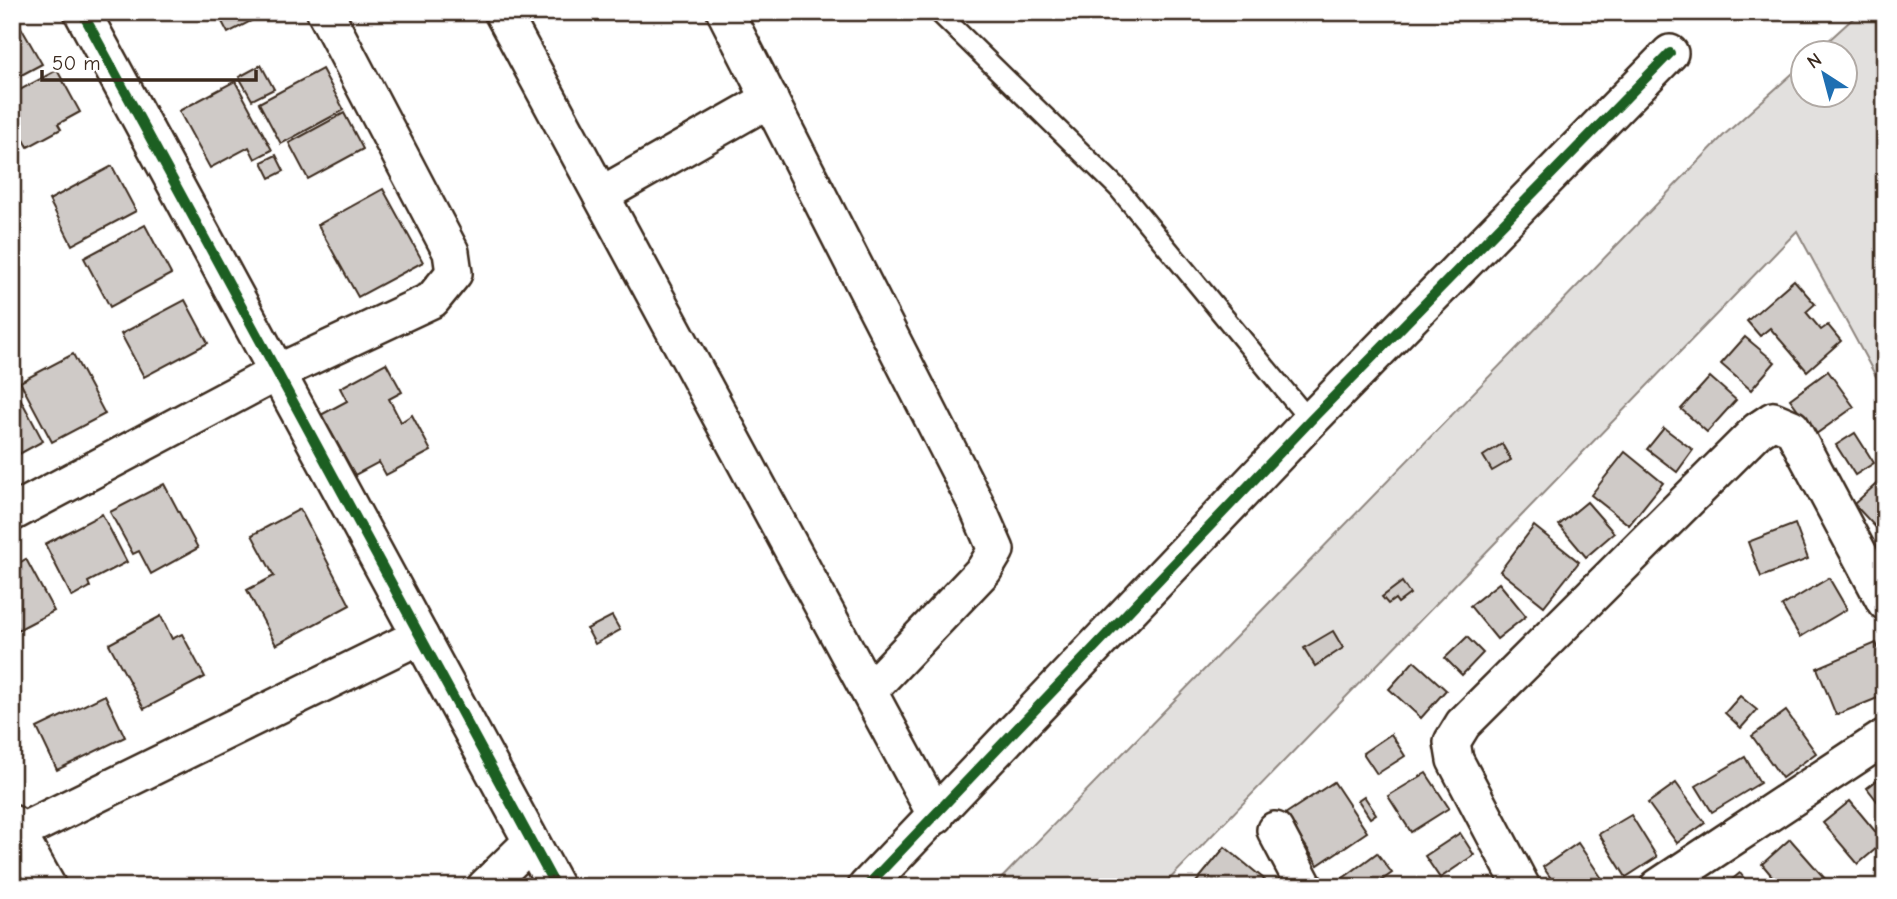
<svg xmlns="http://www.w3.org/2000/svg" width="1897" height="899" font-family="'Comic Neue',sans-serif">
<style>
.green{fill:#e2e0de;stroke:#8e857e;stroke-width:2}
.building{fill:#cfcac7;stroke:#3b2a1e;stroke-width:2}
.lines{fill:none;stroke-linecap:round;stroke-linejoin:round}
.lane-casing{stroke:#3b2a1e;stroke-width:23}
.street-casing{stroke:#3b2a1e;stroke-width:40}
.lane{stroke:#fff;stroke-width:18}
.street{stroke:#fff;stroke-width:35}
.cycleway-casing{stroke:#fff;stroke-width:15}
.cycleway{stroke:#1b5e20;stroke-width:10}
</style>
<rect width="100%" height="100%" fill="#fff"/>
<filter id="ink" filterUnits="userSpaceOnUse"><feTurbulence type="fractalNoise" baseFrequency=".0143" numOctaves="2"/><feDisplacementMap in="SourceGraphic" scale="14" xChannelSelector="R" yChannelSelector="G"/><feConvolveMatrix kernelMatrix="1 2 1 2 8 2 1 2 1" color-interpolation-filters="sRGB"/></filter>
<g filter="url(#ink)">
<!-- green -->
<polygon class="green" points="1860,12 1885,12 1885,393 1797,231 1162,887 993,887 1723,136 1802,65 1802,94 1844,94 1844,52 1816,52"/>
<!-- building -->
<g class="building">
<polygon points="209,12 268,12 228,33 219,16 213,19"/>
<polygon points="15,17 42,64 12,80 12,18"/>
<polygon points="261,65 274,89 252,100 239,77"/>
<polygon points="322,69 344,110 281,144 259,103"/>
<polygon points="57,70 80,112 58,124 61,129 28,147 12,118 12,94"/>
<polygon points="235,81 272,150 255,159 249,147 210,168 179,111"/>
<polygon points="344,113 363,149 308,179 289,143"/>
<polygon points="276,155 284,171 270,178 262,162"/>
<polygon points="112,166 136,211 72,245 49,200"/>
<polygon points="383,189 423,262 358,297 318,225"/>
<polygon points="145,225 171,274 110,307 84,258"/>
<polygon points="1794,280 1815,304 1806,312 1821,330 1828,325 1841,341 1807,371 1770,328 1760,336 1747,321"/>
<polygon points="185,300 208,343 144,377 121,334"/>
<polygon points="1745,337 1775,362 1751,390 1721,364"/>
<polygon points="73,354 105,414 52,442 20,382"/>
<polygon points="386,363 402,392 389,399 401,422 412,415 431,451 386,475 379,462 355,475 331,432 328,434 319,416 347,401 340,388"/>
<polygon points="1828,371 1854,407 1816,434 1790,399"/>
<polygon points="1710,377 1736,400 1707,432 1681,409"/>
<polygon points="12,383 43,441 12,458"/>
<polygon points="1664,428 1693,450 1677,472 1647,449"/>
<polygon points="1855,433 1874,463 1855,475 1836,445"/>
<polygon points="1502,444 1511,460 1492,471 1483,456"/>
<polygon points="1625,452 1663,483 1629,525 1591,495"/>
<polygon points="1883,478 1885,528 1880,532 1854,504"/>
<polygon points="164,484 198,548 151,574 139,551 133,554 110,512"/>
<polygon points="1587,502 1614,533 1586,557 1559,525"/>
<polygon points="300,509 350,605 276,645 247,590 274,576 252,535"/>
<polygon points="102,514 127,562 88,582 90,587 72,597 45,544"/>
<polygon points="1795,524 1808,559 1761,577 1748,542"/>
<polygon points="1534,526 1579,562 1544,606 1500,571"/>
<polygon points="26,559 54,611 12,633 12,567"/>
<polygon points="1829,578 1847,609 1800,637 1782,606"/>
<polygon points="1402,582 1410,594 1398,603 1395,599 1388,604 1382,597"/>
<polygon points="1499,583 1526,616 1497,639 1470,606"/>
<polygon points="161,616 172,639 182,634 205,677 144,709 109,644"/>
<polygon points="612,616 620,630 595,644 587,629"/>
<polygon points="1333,631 1343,648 1315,666 1304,648"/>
<polygon points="1467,637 1483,653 1462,675 1445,658"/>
<polygon points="1876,643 1885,664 1885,695 1836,715 1817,668"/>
<polygon points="1414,661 1446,690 1421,718 1389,689"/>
<polygon points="105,695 125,737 57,770 37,728"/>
<polygon points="1740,696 1757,710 1741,728 1725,713"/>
<polygon points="1786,711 1816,753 1782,778 1752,736"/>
<polygon points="1391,734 1405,756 1377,774 1363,753"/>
<polygon points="1745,757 1760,783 1712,812 1696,786"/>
<polygon points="1426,773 1449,808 1411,832 1388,796"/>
<polygon points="1885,774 1885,811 1867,788"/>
<polygon points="1334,782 1367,832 1318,865 1285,814"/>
<polygon points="1676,783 1705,823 1677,843 1648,803"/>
<polygon points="1364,796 1376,814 1370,818 1358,800"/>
<polygon points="1850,801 1884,842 1858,864 1823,823"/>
<polygon points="1631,815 1657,857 1626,877 1599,834"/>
<polygon points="1460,833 1474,855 1440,878 1425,856"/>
<polygon points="1790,839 1827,881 1821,887 1781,887 1762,864"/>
<polygon points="1578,843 1605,883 1600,887 1557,887 1543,867"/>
<polygon points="1225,847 1264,879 1259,887 1192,887"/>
<polygon points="1377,853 1392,873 1372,887 1331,887"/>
<polygon points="1740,873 1751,887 1723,887"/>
</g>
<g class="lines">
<!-- lane casing -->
<g class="lane-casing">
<polyline id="lane" points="938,12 1118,188 1310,421"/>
</g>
<!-- street casing -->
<g class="street-casing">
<g id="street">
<polyline points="82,12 556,887"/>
<polyline points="502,12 936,816"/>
<polyline points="725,12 975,502 996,550 984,570 869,691"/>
<polyline points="601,195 770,99"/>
<polyline points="12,513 276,373 432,300 454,273 451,252 325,12"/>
<polyline points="12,823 48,887"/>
<polyline points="1275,830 1305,887"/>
<polyline points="12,836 420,636"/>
<polyline points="485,887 531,842"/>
<polyline points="866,887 1310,421 1670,53"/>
<polyline points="1522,887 1455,760 1452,742 1463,724 1758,430 1773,420 1792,428 1885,602"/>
<polyline points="1658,887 1885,737"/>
</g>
</g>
<!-- lane -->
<use href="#lane" class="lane"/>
<!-- street -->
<use href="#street" class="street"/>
<!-- cycleway casing -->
<g class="cycleway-casing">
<g id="cycleway">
<polyline points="82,12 556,887"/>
<polyline points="866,887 1310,421 1670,53"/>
</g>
</g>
<!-- cycleway -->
<use href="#cycleway" class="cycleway"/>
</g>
</g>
<!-- margin -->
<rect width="1897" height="899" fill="none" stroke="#fff" stroke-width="42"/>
<rect x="21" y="21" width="1855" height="857" fill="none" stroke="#3b2a1e" stroke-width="2.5" filter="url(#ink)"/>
<!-- north arrow -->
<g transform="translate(1824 74) rotate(324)"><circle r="33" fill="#ffffff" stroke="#b1aaa5" stroke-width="2"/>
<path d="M0-5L12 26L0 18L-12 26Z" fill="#1f6fb2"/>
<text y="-10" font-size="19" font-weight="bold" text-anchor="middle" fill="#3b2a1e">N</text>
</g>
<!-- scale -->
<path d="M42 70v10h214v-10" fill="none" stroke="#3b2a1e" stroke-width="3.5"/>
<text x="52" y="70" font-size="21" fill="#3b2a1e" stroke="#ffffff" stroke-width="5" paint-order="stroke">50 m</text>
</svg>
